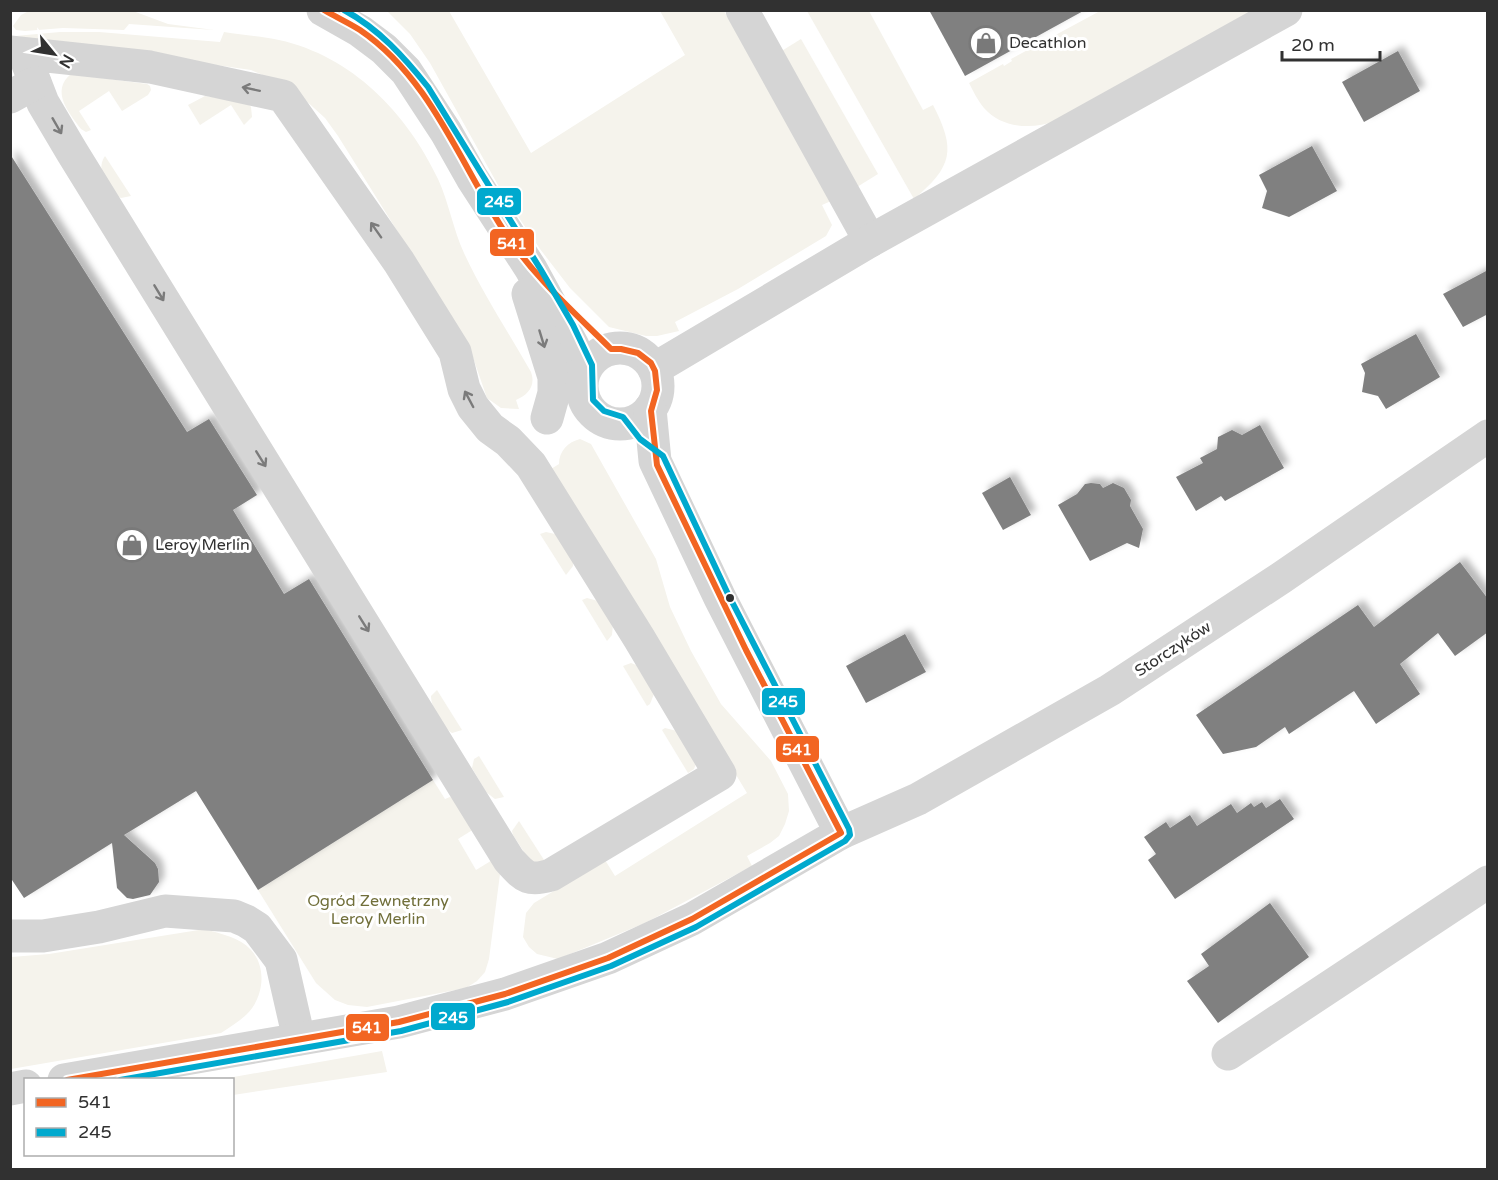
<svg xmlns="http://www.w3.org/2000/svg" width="1498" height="1180" font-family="'Varela Round',sans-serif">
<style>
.green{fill:#f5f3ec}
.building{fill:#808080;filter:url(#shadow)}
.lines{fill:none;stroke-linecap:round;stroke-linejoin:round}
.minor{stroke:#d5d5d5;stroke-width:33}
.bus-1-casing{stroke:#fff;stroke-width:10}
.bus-2-casing{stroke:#fff;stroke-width:10}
.bus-1{stroke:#f26522;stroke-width:6}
.bus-2{stroke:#00a9ce;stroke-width:6}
.oneway{stroke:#7b7b7b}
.bus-dot{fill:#313131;stroke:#fff;stroke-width:2}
.labels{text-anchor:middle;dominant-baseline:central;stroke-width:6;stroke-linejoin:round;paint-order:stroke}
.poi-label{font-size:16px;fill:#313131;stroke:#fff;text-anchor:start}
.street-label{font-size:16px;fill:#313131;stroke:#fff}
.park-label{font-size:16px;fill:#716f3a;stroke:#fff}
.line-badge{stroke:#fff;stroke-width:2}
.badge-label{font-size:16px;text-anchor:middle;font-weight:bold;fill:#fff}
</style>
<defs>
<filter id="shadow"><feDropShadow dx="5.5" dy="-5.5" stdDeviation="3" flood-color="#0004"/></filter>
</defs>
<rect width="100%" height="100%" fill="#fff"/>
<!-- green -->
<g class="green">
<polygon points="133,11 168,24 214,30 129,24 124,30 63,28 25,31 16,30 13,26 21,15 29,11"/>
<polygon points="387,11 449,11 531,153 685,55 660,11 724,11 831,201 822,205 832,225 826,236 738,289 675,322 679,331 657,336 646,336 609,327 570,288 540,249 503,194 430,63 410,34"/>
<path d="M 807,11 L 869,11 L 923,110 L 933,105 C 956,150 953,166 914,199 Z"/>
<path d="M 1100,11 L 1257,11 L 1055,121 C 1032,130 1001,128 984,108 C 978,101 973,91 969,83 L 1003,64 L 1004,66 L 1012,61 L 1011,59 Z"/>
<path d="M 60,32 L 99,32 L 220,42 L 224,32 C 242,35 261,36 279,40 C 352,56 407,113 438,179 C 449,203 453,229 464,253 C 483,294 509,333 531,372 C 536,386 528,395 516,400 L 519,409 L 501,408 L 487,398 L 469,346 L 338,136 L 325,118 L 292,88 L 251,70 L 15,36 Z"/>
<polygon points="801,39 878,174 857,187 780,52"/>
<path d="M 71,74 L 147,84 L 150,86 L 151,90 L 148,95 L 122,111 L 109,91 L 79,111 L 91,130 L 86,132 L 81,129 C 69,113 50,91 71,74 Z"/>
<polygon points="205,96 247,102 251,107 252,117 244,125 231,105 200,125 188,105"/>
<path d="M 105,156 L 131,196 L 121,198 L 117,196 C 108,183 95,171 105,156 Z"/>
<path d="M 580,439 L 591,444 L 656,559 L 670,607 L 691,651 L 721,704 L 771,761 L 788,794 L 789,811 L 785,824 L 779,836 L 770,843 L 747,856 L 752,866 L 645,923 L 558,959 L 537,954 L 529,947 L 523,937 L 526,913 L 534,903 L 605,860 L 615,876 L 747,793 L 551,469 L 559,464 C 559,451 568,442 580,439 Z"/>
<polygon points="546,532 555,534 573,560 573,566 566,575 540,534"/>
<polygon points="587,598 598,601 613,624 612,635 607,641 582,600"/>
<polygon points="631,663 636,665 654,694 650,704 647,706 623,666"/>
<path d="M 437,690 L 462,730 L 452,733 C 442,727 431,708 431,696 Z"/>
<polygon points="665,728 677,731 696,764 694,769 688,773 662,730"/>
<polygon points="479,756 504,797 495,799 486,792 472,768 474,759"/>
<polygon points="433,780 445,799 450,797 455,799 474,829 458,839 476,870 494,859 500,874 489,959 485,972 477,981 466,988 367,1007 348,1005 335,1000 316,983 258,890"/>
<polygon points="519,821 546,863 531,863 513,835 512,831"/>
<path d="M 205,929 C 220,934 240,937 251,950 C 267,967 264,997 247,1014 C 240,1021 230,1027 221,1033 L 11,1069 L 11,957 L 49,954 Z"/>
<polygon points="382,1051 387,1072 233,1095 232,1080 222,1079"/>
</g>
<!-- building -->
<g class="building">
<polygon points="929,10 1085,10 965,76"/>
<polygon points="1398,51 1420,91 1364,122 1342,82"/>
<polygon points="1312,146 1337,191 1289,217 1262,208 1267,191 1259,175"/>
<polygon points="10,154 187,432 209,419 257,495 233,510 284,594 309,579 433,780 258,890 196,791 124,835 155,863 158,869 159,882 150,895 133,899 127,898 117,888 112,843 24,898 10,877"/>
<polygon points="1488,270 1488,314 1463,327 1443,294"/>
<polygon points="1416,334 1440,377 1386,409 1378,396 1362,392 1365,373 1361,364"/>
<polygon points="1260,425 1284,468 1225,501 1221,496 1196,511 1176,477 1203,463 1200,458 1217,449 1218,437 1232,430 1242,435"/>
<polygon points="1010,477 1031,515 1003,530 982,493"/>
<polygon points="1091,483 1100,484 1103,488 1113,483 1124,488 1131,500 1130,506 1143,529 1139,548 1127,543 1090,561 1058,505 1077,494 1085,484"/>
<polygon points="1460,562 1488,599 1488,632 1455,656 1438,633 1400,664 1420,694 1376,724 1354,691 1289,734 1285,727 1256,747 1223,754 1196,715 1358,605 1374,627"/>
<polygon points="905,634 926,672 866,703 846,666"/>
<polygon points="1280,799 1294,819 1175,899 1148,860 1156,854 1144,837 1166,822 1170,828 1190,815 1197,826 1231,804 1237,813 1251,803 1254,807 1262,802 1266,808"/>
<polygon points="1270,903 1309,957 1218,1023 1187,981 1209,966 1201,954"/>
</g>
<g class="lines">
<!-- minor -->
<g class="minor">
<polyline points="323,10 360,31 384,49 406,71 446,132 472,178 531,269 573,346 584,372"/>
<polyline points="742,10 870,241"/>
<path d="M 10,52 L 150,67 L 283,96 L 399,262 L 455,352 L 464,389 L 473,407 L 490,428 L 508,441 L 531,465 L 639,638 L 720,774 L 551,875 C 527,882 524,876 509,860 L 72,152 L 43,103 L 24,54"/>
<polyline points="10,97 35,83"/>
<polyline points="528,294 554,377 554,393 547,418"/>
<circle cx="620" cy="386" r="38"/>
<polyline points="654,369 870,241 1286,10"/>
<polyline points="650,409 655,461 720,598 841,833"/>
<polyline points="10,936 43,936 99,927 165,911 234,916 246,921 257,928 281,960 299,1039"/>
<polyline points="1228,1054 1488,882"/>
<polyline points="64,1080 399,1022 505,994 608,958 692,919 841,833 918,799 1110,690 1281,578 1488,436"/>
<polyline points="10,1089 26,1086"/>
</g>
<!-- bus-1 casing -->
<g class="bus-1-casing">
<path id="bus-1" d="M 67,1080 L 399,1022 L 505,994 L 608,958 L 692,919 L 841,833 L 746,650 L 657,465 L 651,411 L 657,390 L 655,371 L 651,363 L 638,353 L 621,349 L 611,349 C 574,312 535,278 506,234 C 461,166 431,78 360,30 C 349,23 336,17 324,10"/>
</g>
<!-- bus-2 casing -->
<g class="bus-2-casing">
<path id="bus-2" d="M 120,1080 L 401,1031 L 508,1002 L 611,966 L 696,927 L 845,841 L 850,835 L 849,829 L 728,594 L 663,456 L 640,439 L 623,417 L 604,411 L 593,400 L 592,365 L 573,325 L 541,270 L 428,87 C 404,57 379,29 344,10"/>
</g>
<!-- bus-1 -->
<use href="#bus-1" class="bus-1"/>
<!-- bus-2 -->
<use href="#bus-2" class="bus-2"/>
</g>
<!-- one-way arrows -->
<defs><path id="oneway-shaft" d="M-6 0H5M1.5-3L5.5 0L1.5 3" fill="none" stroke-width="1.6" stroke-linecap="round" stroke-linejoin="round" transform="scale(1.5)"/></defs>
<g class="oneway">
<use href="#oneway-shaft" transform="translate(251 89) rotate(-168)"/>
<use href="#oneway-shaft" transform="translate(57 126) rotate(60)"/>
<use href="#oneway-shaft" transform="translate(376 230) rotate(-125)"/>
<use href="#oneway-shaft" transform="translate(159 293) rotate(59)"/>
<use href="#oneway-shaft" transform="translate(542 339) rotate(73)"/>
<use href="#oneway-shaft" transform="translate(469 399) rotate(-118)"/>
<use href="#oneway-shaft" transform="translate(261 459) rotate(58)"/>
<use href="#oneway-shaft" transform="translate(364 624) rotate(58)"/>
</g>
<!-- icons -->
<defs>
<g id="shop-ring" transform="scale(1.725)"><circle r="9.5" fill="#fff" stroke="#797979" stroke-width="1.5"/><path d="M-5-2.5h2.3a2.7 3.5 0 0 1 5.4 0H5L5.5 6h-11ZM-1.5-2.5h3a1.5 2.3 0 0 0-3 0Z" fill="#797979"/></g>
</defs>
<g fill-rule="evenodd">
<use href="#shop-ring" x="986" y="43"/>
<use href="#shop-ring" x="132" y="545"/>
</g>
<!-- markers -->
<circle class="bus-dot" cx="730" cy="598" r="5"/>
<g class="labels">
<!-- poi labels -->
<g class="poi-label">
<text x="1009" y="43">Decathlon</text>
<text x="155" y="545">Leroy Merlin</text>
</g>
<!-- street labels -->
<g class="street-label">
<text transform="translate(1173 649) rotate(-33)">Storczyków</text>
</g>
<!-- park labels -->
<g class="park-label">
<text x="378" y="901">Ogród Zewnętrzny<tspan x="378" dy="18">Leroy Merlin</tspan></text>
</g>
</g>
<g class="line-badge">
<rect x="476" y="187" width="46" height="29" rx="6" fill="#00a9ce"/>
<rect x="489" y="228" width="46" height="29" rx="6" fill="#f26522"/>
<rect x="761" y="687" width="45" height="29" rx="6" fill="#00a9ce"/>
<rect x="775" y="735" width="45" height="28" rx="6" fill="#f26522"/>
<rect x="430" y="1002" width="46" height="29" rx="6" fill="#00a9ce"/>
<rect x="345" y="1013" width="45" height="29" rx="6" fill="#f26522"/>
</g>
<g class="badge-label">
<text x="499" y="207">245</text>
<text x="512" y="249">541</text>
<text x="783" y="707">245</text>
<text x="797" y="755">541</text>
<text x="453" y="1023">245</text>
<text x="367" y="1033">541</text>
</g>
<!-- border -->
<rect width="1498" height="1180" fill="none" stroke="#313131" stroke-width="24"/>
<!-- legend -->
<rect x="24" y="1078" width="210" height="78" fill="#ffffff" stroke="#adadad" stroke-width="1.5"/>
<rect x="36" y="1098" width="30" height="9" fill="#f26522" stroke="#adadad" stroke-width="1.5"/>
<text x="78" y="1108" font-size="18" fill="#313131">541</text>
<rect x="36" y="1128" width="30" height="9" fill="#00a9ce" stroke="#adadad" stroke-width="1.5"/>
<text x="78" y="1138" font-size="18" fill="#313131">245</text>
<!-- north arrow -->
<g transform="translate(54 54) rotate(120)" stroke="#ffffff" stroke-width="4.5" paint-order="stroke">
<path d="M0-4.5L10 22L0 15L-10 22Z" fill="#313131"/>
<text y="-9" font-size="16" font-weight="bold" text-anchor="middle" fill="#313131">N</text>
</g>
<!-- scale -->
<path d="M1282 51v9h98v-9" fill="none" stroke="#313131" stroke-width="3"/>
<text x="1291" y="51" font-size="18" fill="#313131" stroke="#ffffff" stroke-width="4.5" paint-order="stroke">20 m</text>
</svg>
